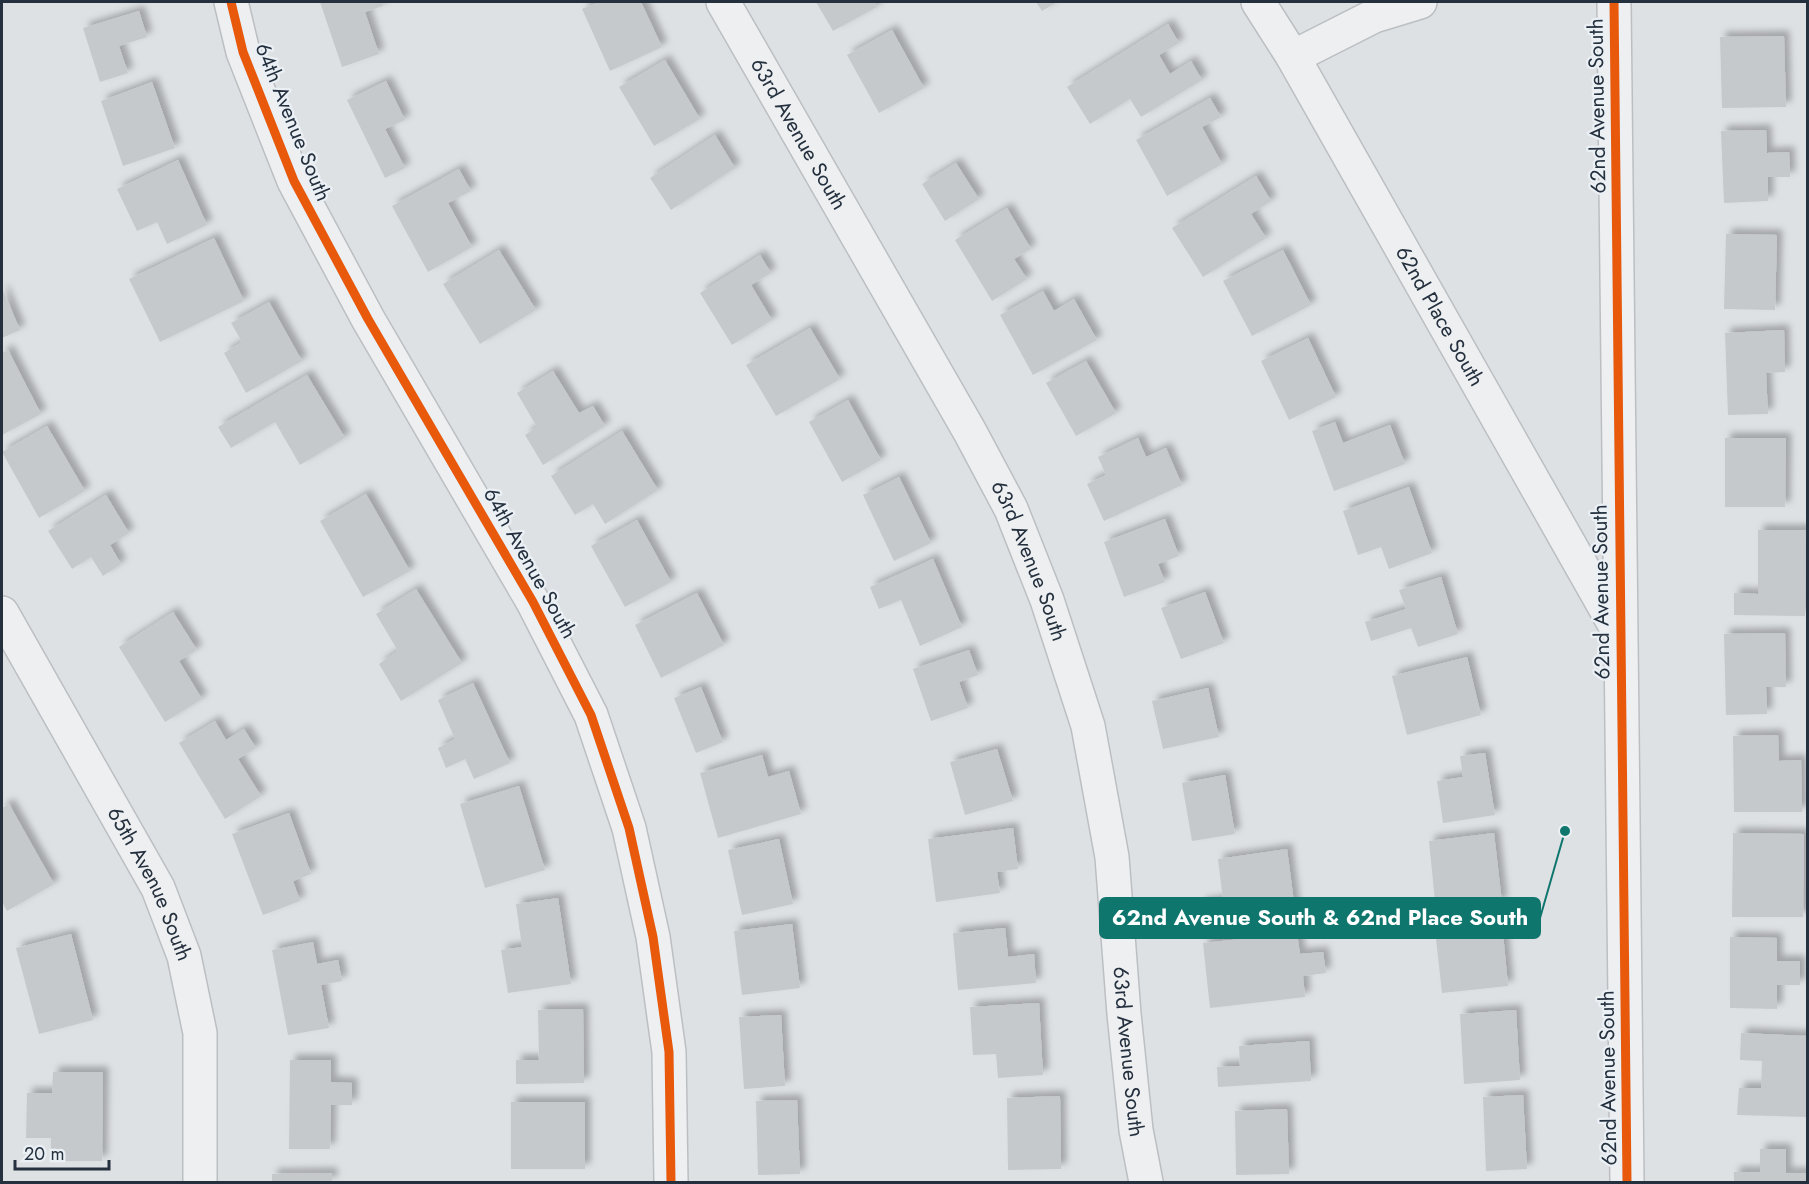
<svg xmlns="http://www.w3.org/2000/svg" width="1809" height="1184" font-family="Jost,sans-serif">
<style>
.building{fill:#c6c9cc;filter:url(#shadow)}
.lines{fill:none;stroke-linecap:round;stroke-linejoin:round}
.minor-casing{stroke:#bcbfc2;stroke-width:36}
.minor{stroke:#edeff1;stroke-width:33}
.cycleway-casing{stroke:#ebf0f5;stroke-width:13}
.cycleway{stroke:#e8590c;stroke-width:9}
.labels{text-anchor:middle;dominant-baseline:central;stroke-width:4.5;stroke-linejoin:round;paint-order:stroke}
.street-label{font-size:21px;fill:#24303e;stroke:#ebf0f5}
.leader{fill:none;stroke:#0f766e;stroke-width:2}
.callout-dot{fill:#0f766e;stroke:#ebf0f5;stroke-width:2}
.callout{fill:#0f766e;stroke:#0f766e;stroke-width:2}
.callout-label{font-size:22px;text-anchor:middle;font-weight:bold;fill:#fff}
</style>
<defs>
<filter id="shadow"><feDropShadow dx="5.5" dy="-5.5" stdDeviation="3" flood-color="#0004"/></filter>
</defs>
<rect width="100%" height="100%" fill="#dee1e4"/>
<!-- building -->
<g class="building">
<polygon points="320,2 382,2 383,6 365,12 379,54 342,67"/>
<polygon points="599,2 641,2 662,47 610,71 582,9"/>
<polygon points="816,2 874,2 877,7 833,31"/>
<polygon points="1036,2 1057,2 1042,11"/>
<polygon points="139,11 147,37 119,46 128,73 100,82 83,28"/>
<polygon points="1168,24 1179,43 1159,55 1170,74 1191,61 1202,80 1141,117 1130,99 1090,124 1067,87"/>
<polygon points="892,30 924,88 879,113 847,55"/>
<polygon points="1784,36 1786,107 1722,108 1720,37"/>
<polygon points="665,60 700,119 654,146 619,87"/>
<polygon points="386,81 405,120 385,129 405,168 385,178 347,100"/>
<polygon points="152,82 175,148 123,166 101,101"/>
<polygon points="1210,98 1221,117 1202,127 1222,164 1167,196 1136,140"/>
<polygon points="1766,130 1767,153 1789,152 1790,177 1768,177 1768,201 1724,203 1721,131"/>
<polygon points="715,135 735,168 671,210 650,178"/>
<polygon points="178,160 207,225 167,244 157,222 137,231 117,189"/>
<polygon points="956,163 979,199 945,221 922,184"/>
<polygon points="459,169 471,191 448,203 472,247 428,272 392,206"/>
<polygon points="1256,176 1271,201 1251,214 1266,238 1203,277 1172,228"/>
<polygon points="1007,208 1031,249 1014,259 1027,279 992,301 955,240"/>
<polygon points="1726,234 1777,235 1775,310 1724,309"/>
<polygon points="214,238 244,301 160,342 129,279"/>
<polygon points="499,250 536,310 480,344 443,284"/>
<polygon points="1283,250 1311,305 1252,336 1223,281"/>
<polygon points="760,255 771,273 751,285 772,320 732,345 700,293"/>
<polygon points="2,288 20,330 2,338"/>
<polygon points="1043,291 1054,311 1074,299 1097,340 1033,375 1000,315"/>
<polygon points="269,302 302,361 246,393 224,353 242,342 231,323"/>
<polygon points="810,328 840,379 776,416 746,365"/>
<polygon points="1784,330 1785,372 1766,373 1768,414 1728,415 1725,333"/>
<polygon points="1308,338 1336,397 1289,420 1261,361"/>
<polygon points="8,350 41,414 2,435 2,353"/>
<polygon points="1086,361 1116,413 1076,436 1046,383"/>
<polygon points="553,371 579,413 593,406 605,426 543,465 525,435 537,427 517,393"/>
<polygon points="307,375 345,438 300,465 275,422 231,448 218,427"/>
<polygon points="848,400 881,460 842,482 809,422"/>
<polygon points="1335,422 1343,443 1390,425 1405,464 1334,491 1312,431"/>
<polygon points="47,426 85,491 39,518 2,452"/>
<polygon points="622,431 658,490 605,524 593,504 575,515 551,476"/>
<polygon points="1138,438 1146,457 1166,448 1182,485 1104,521 1087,484 1106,475 1098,457"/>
<polygon points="1725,438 1786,438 1785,507 1725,507"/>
<polygon points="899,477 931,543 894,561 863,495"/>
<polygon points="1409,487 1432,553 1389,569 1381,547 1358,555 1343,511"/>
<polygon points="366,494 410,571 363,597 320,521"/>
<polygon points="106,495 129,533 110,545 121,564 103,576 91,557 72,569 48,531"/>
<polygon points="1165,519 1179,556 1158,564 1165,582 1124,597 1104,542"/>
<polygon points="637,520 671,582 625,607 591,546"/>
<polygon points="1758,530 1806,530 1805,616 1734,615 1734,593 1758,594"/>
<polygon points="933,559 962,627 920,646 901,600 879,609 870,587"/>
<polygon points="1441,577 1458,634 1418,647 1411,628 1371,641 1365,622 1406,609 1399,590"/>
<polygon points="416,589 462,663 401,701 379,664 398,651 376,614"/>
<polygon points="1205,592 1224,643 1181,659 1161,608"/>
<polygon points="697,593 724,645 661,678 635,625"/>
<polygon points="173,612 197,650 179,661 202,699 165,722 119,647"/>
<polygon points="1785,633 1786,687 1766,687 1767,714 1726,715 1724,634"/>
<polygon points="969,650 978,675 959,682 968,708 931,721 913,669"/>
<polygon points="1467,657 1481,715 1407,735 1392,676"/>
<polygon points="473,683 510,763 474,779 465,759 446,768 438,748 455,739 438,700"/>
<polygon points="701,687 723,742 696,753 674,698"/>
<polygon points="1208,688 1219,737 1163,749 1152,701"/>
<polygon points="215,721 226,740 244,729 256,748 238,759 261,796 225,819 179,743"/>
<polygon points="1778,735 1779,761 1801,760 1802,812 1734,812 1733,736"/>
<polygon points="997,749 1013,801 965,815 950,762"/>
<polygon points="1485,753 1495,815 1443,823 1437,781 1463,777 1460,756"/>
<polygon points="762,755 768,777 789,771 801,814 718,838 700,773"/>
<polygon points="1225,775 1235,834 1192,841 1182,783"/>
<polygon points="519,786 545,870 485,888 460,804"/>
<polygon points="9,804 54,884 7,911 2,902 2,808"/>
<polygon points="289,813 311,874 293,881 300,901 263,915 232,834"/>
<polygon points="1013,828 1018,869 997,872 1000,893 936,902 928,839"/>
<polygon points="1494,833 1502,903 1436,911 1429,841"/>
<polygon points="1733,833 1804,834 1803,917 1732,917"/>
<polygon points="779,839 793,904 742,915 728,850"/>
<polygon points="1287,849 1295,910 1203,923 1200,903 1223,900 1218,859"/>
<polygon points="558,898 571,984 508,993 501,950 522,947 516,904"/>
<polygon points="1502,923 1508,986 1442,993 1435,930"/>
<polygon points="792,924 800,988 742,995 734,931"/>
<polygon points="1005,928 1008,957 1034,954 1036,983 958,990 953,933"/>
<polygon points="1297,933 1300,954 1323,952 1326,973 1303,976 1305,997 1210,1008 1203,943"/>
<polygon points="71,934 93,1020 39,1034 16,948"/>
<polygon points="1730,937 1777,938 1777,961 1800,961 1800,985 1777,985 1777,1009 1730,1008"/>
<polygon points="313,942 317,964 338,960 342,981 321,985 329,1028 288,1035 272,950"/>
<polygon points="1039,1003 1043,1075 998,1078 996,1054 973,1055 970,1007"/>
<polygon points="583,1009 584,1083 516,1084 516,1060 539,1060 538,1010"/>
<polygon points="1516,1010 1520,1080 1464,1084 1460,1014"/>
<polygon points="781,1015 785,1086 744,1089 739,1017"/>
<polygon points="1741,1033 1808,1036 1807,1117 1737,1115 1739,1088 1761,1088 1762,1061 1740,1060"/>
<polygon points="1309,1041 1311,1081 1218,1087 1217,1067 1240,1066 1239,1046"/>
<polygon points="290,1060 331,1060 331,1082 352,1083 352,1105 331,1105 330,1149 289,1149"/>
<polygon points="53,1072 103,1072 102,1161 51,1161 51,1138 26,1138 27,1093 52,1093"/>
<polygon points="1523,1095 1527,1169 1486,1171 1483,1097"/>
<polygon points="1060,1096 1061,1169 1008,1170 1007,1098"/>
<polygon points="797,1100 800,1174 758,1175 756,1101"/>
<rect x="511" y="1102" width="74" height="67"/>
<polygon points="1287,1109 1289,1174 1236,1175 1235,1111"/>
<polygon points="1760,1149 1786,1149 1786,1173 1808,1173 1808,1182 1734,1182 1734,1172 1760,1172"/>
<polygon points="332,1173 332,1182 272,1182 272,1174"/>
</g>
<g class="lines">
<!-- minor casing -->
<g class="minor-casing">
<g id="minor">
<polyline points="231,2 243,52 294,181 368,319 533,602 591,715 629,828 653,937 669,1052 671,1182"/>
<path id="s1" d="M 723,2 L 970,432 L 1011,509 L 1047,600 L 1088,726 L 1112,857 L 1124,1014 L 1136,1130 L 1146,1182"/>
<path id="s2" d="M 1258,2 L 1293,57 L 1619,632"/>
<polyline points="1614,2 1627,1182"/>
<polyline points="1293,57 1374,16 1420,2"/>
<path id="s3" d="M 2,613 L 158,888 L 184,956 L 200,1033 L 200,1182"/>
</g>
</g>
<!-- minor -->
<use href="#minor" class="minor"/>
<!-- cycleway casing -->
<g class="cycleway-casing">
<g id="cycleway">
<polyline points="231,2 243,52 294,181 368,319 533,602 591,715 629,828 653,937 669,1052 671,1182"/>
<polyline points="1614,2 1627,1182"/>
</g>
</g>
<!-- cycleway -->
<use href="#cycleway" class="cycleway"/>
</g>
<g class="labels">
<!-- street labels -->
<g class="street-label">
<text transform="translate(1597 106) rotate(-91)">62nd Avenue South</text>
<text transform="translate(293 122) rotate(68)">64th Avenue South</text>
<text stroke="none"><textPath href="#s1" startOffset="152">63rd Avenue South</textPath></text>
<text stroke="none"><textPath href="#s2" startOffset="363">62nd Place South</textPath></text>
<text stroke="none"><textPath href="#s1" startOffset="638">63rd Avenue South</textPath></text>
<text transform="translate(530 563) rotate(61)">64th Avenue South</text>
<text transform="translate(1601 592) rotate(-91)">62nd Avenue South</text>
<text stroke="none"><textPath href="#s3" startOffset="309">65th Avenue South</textPath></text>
<text stroke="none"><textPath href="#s1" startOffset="1142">63rd Avenue South</textPath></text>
<text transform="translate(1608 1078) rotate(-91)">62nd Avenue South</text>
</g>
</g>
<!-- callouts -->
<path class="leader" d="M1565 831L1540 918"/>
<circle class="callout-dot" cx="1565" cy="831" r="6"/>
<rect class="callout" x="1100" y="898" width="440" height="40" rx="6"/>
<g class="callout-label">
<text x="1320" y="925">62nd Avenue South &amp; 62nd Place South</text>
</g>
<!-- border -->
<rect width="1809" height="1184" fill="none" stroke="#24303e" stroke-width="6"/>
<!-- scale -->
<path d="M15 1160v9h94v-9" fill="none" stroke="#24303e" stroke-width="3"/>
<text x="24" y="1160" font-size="18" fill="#24303e" stroke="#ebf0f5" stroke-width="4.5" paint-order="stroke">20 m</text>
</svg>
